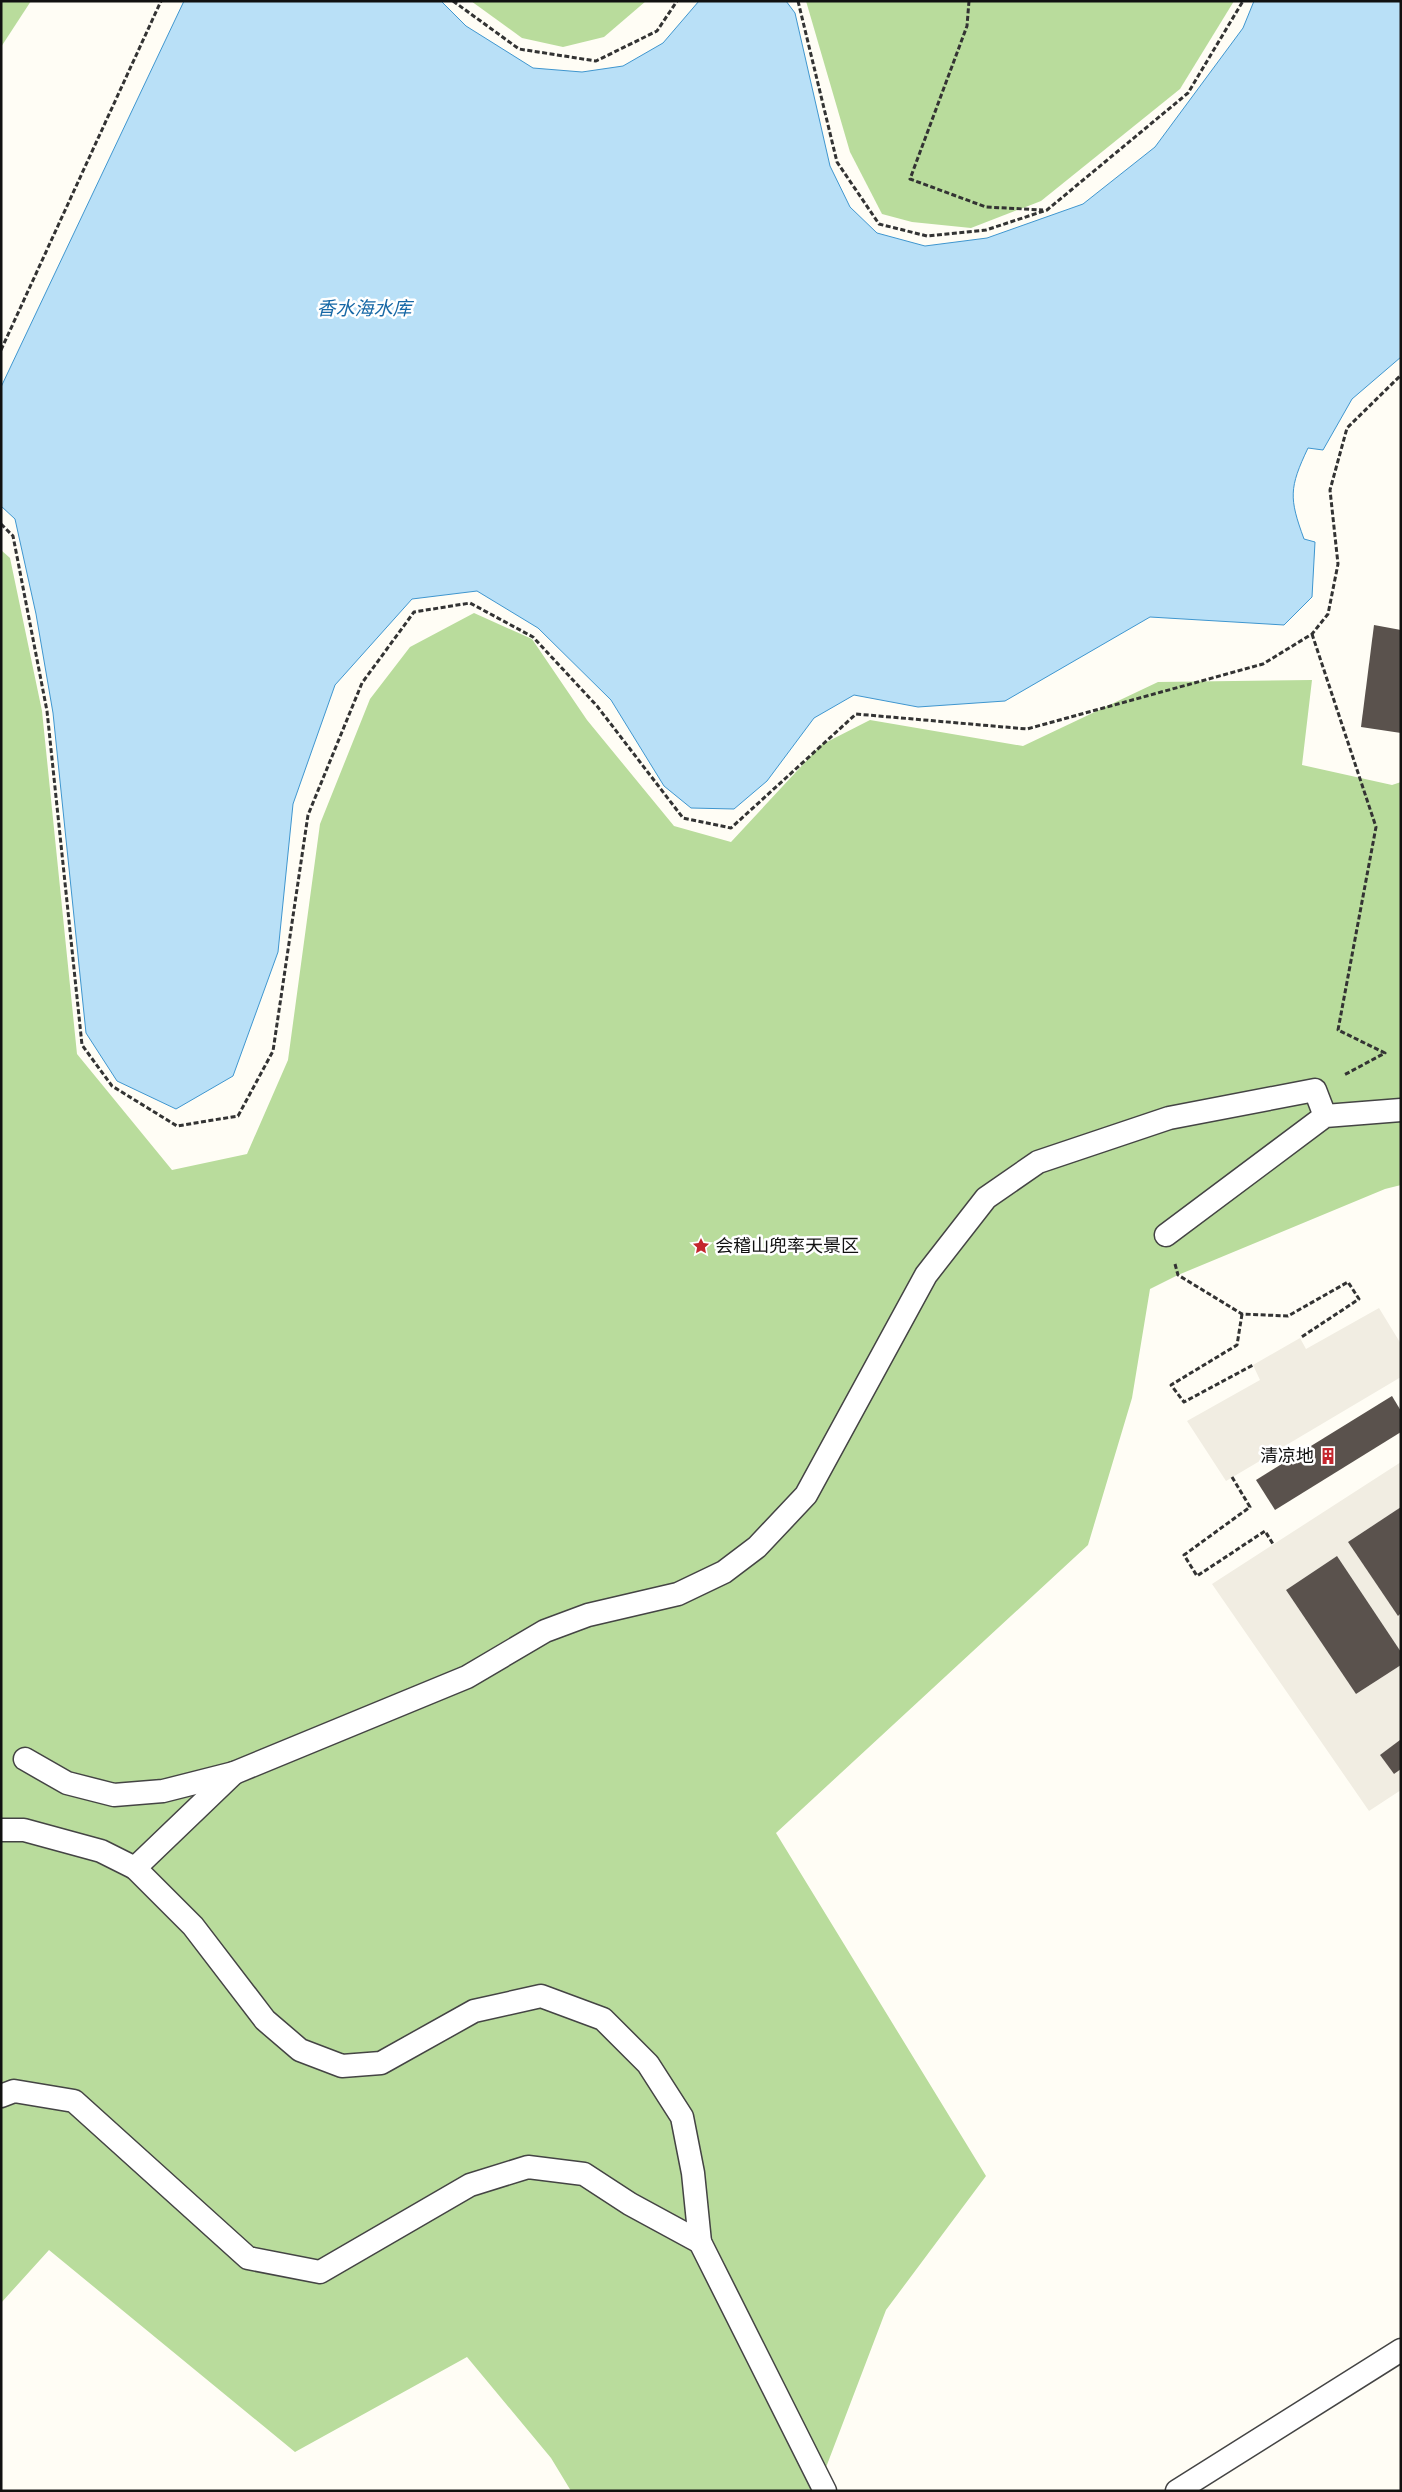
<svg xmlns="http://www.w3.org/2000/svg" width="1402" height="2492" font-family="'Zilla Slab','Noto Sans SC',serif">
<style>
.forest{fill:#b9dc9c}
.plaza{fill:#f1ede2}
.water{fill:#b9e0f7;stroke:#3f96cf}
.building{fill:#5a524d}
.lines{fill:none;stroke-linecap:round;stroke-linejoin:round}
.service-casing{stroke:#444;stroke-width:25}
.path{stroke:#333;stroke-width:3;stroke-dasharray:5 2.5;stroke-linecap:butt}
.service{stroke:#fff;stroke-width:22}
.labels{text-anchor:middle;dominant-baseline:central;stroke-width:5;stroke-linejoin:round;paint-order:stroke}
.poi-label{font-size:18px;fill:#111;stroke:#fff;text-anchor:start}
.water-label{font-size:19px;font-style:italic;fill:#1768a6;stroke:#fff}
</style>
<rect width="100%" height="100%" fill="#fffdf5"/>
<!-- forest -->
<g class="forest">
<polygon points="1,1 31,1 1,47"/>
<polygon points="471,1 646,1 604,37 563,47 522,38"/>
<polygon points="806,1 1234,1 1180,89 1041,201 971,228 912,222 882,214 850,152"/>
<polygon points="1,550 10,558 42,711 77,1054 172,1170 247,1154 288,1060 320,824 370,699 410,647 474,613 532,639 587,720 674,826 731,842 821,745 870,720 1023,746 1158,682 1312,680 1302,765 1392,785 1401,782 1401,1185 1385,1189 1178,1275 1150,1289 1132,1398 1088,1545 776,1833 986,2176 886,2310 817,2491 571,2491 551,2458 467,2357 295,2452 49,2250 1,2303"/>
</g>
<!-- plaza -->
<g class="plaza">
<polygon points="1379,1308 1401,1344 1401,1377 1226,1481 1187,1421 1260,1380 1253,1365 1300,1338 1306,1349"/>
<polygon points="1401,1462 1401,1507 1348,1542 1398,1615 1401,1613 1401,1652 1337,1556 1286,1590 1356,1694 1401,1665 1401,1741 1380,1755 1394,1774 1401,1769 1401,1790 1369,1811 1212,1584"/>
</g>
<!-- water -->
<path class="water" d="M 184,1 L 441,1 L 466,26 L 533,68 L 582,72 L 623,66 L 663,43 L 699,1 L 786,1 L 795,13 L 830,166 L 850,207 L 877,233 L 925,246 L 987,238 L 1083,204 L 1155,147 L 1243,28 L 1254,1 L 1401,1 L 1401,357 L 1352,399 L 1323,450 L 1308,448 C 1289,488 1289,498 1304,539 L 1315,542 L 1312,597 L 1284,625 L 1150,617 L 1005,701 L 918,707 L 854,695 L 814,718 L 767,781 L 734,809 L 691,808 L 664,786 L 611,700 L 538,628 L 477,591 L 412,599 L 335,685 L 293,804 L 278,952 L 233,1076 L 176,1109 L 117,1081 L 86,1033 L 53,713 L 36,614 L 15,519 L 1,506 L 1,387 Z"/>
<!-- building -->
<g class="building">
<polygon points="1374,625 1401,630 1401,733 1361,727"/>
<polygon points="1392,1396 1401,1411 1401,1432 1275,1510 1256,1480"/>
<polygon points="1401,1507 1401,1613 1398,1616 1348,1542"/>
<polygon points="1337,1556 1401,1652 1401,1665 1356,1694 1286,1590"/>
<polygon points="1400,1740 1401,1769 1394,1774 1380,1755"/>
</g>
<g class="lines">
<!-- service casing -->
<g class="service-casing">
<g id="service">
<polyline points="1166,1235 1325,1116 1401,1110"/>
<polyline points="25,1759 67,1783 114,1795 163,1791 234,1773 467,1677 545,1631 588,1615 678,1594 724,1572 757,1547 806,1495 926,1275 986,1198 1038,1162 1169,1118 1315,1090 1325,1116"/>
<polyline points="1,1830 24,1830 101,1851 135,1868 193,1926 265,2020 300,2050 342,2066 381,2063 474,2011 541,1996 603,2019 648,2064 682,2117 693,2173 700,2242 825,2491"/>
<polyline points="135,1868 234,1773"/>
<polyline points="1,2096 14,2091 74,2101 248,2258 320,2272 470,2185 528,2167 584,2174 630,2204 700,2242"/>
<polyline points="1177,2491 1401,2350"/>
</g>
</g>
<!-- path -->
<g class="path">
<polyline points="453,1 519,49 596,61 657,31 677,1"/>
<polyline points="798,1 837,162 879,224 927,236 986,230 1047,210 1188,93 1243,1"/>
<polyline points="969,1 967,26 910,179 986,207 1043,210"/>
<polyline points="1,350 161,1"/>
<polyline points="1,524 13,536 47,711 82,1045 112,1086 177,1126 238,1116 273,1051 308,815 362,683 414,612 470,603 533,637 597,706 683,818 731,828 856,714 1027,729 1263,664 1312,634 1328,614 1338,564 1330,490 1347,428 1401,375"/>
<polyline points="1312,634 1376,827 1338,1030 1385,1053 1344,1075"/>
<polyline points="1175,1264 1178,1275 1242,1314 1288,1316 1348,1282 1359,1299 1300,1338"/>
<polyline points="1242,1314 1237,1345 1171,1385 1184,1402 1253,1365"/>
<polyline points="1232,1477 1250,1507 1184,1555 1197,1576 1265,1531 1273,1544"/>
</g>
<!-- service -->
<use href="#service" class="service"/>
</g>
<!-- icons -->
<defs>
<g id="sight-bare" transform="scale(1.35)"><path d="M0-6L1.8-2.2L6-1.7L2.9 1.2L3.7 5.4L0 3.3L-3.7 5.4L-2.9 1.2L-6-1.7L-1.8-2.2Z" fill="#c4262e" stroke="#fff" stroke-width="2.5" paint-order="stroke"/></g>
<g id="building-bare" transform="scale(1.35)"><path d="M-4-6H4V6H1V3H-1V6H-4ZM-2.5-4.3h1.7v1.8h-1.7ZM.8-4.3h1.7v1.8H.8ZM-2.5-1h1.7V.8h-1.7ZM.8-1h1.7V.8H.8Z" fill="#c4262e" stroke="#fff" stroke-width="2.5" paint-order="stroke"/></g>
</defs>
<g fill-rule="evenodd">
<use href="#sight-bare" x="701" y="1246"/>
<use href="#building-bare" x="1328" y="1456"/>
</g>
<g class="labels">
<!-- poi labels -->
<g class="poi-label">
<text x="715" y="1246">会稽山兜率天景区</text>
<text x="1314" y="1456" text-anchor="end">清凉地</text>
</g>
<!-- water labels -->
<g class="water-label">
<text x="364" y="308">香水海水库</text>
</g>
</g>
<!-- border -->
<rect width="1402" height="2492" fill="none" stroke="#111111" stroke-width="5"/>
</svg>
